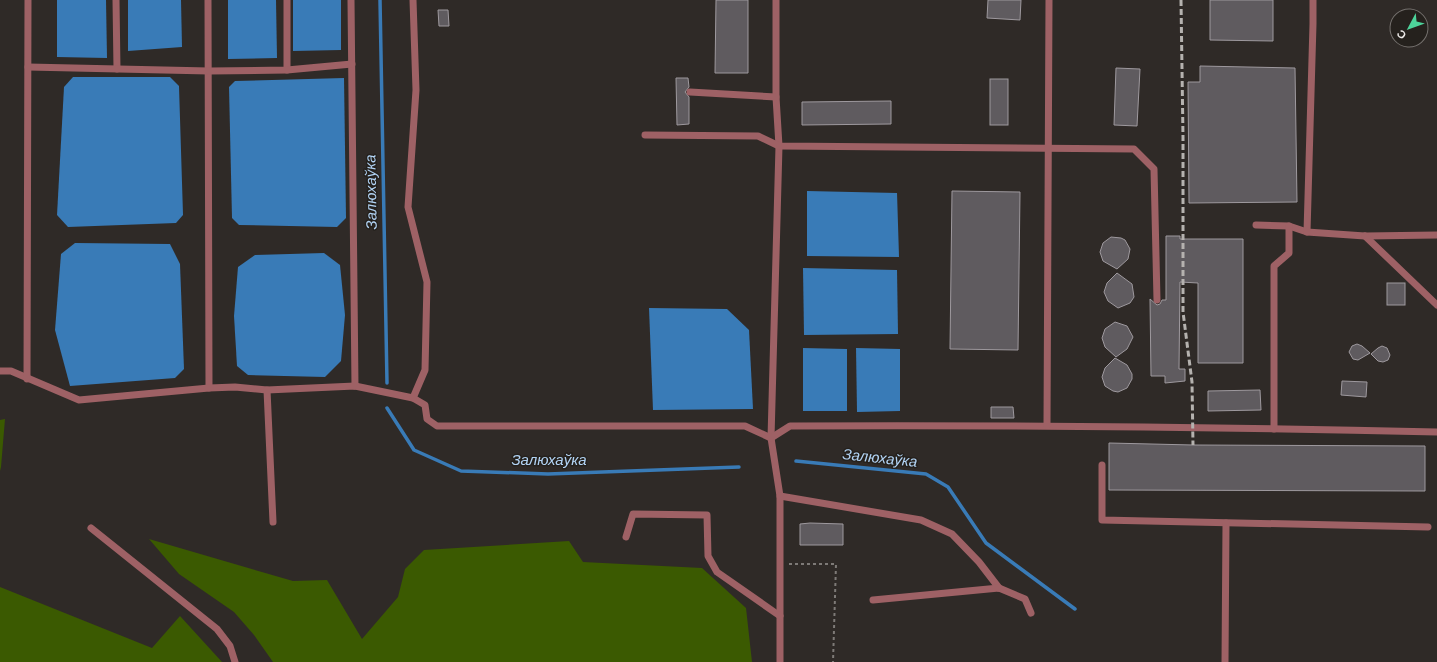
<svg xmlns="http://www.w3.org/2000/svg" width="1437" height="662" font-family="'Work Sans',sans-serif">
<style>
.green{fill:#3b5a01}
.water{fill:#397bb7}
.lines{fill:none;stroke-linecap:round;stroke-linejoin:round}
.stream{stroke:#397bb7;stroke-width:3.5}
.building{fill:#5f5b5f;stroke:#9e999e}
.path{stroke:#7e7a77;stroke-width:2;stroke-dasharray:3 3;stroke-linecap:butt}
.lane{stroke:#9e6165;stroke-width:7}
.rail{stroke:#b5b2af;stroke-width:3;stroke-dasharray:6 3;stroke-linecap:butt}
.labels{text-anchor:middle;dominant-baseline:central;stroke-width:3;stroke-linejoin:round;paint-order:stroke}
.water-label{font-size:15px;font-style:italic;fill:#b2d3f4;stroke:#25211d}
</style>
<rect width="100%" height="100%" fill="#2f2a27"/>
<!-- green -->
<g class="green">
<polygon points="5,419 1,467 0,471 0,420"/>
<polygon points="149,539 293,581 327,580 362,639 398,597 405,569 424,550 569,541 583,562 702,568 746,608 752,662 273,662 254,635 234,612 179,574"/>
<polygon points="0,587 152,648 180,616 222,662 0,662"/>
</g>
<!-- water -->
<g class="water">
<polygon points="57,0 106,0 107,58 57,57"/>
<polygon points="128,0 181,0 182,47 128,51"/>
<polygon points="228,0 276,0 277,58 228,59"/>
<polygon points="293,0 341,0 341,50 293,51"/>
<polygon points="73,77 170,77 179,86 183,215 176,223 68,227 57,215 64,87"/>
<polygon points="344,78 346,218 337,227 239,225 232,218 229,87 235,81"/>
<polygon points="807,191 897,193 899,257 807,256"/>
<polygon points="75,243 170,244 180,264 184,369 175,378 70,386 55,330 61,254"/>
<polygon points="324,253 340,265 345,315 341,361 325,377 248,375 237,366 234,316 238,267 255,255"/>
<polygon points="803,268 897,270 898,334 804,335"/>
<polygon points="649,308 727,309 749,330 753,409 653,410"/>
<polygon points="803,348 847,349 847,411 803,411"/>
<polygon points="856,348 900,349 900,411 857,412"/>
</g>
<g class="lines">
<!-- stream -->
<g class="stream">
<polyline points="380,0 387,383"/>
<polyline points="387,408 414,450 461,471 548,474 739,467"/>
<polyline points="796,461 926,474 948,487 986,543 1075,609"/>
</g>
</g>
<!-- building -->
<g class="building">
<polygon points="716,0 748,0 748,73 715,73"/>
<polygon points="988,0 1021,0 1020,20 987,18"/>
<polygon points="1210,0 1273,0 1273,41 1210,40"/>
<polygon points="438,10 448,10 449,26 439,26"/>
<polygon points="1200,66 1295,68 1297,202 1189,203 1188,82 1200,82"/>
<polygon points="1116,68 1140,69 1137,126 1114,125"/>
<polygon points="676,78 688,78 689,87 685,92 689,97 689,124 677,125"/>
<rect x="990" y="79" width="18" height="46"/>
<polygon points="891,101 891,124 802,125 802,102"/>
<polygon points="952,191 1020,192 1018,350 950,349"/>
<polygon points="1166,236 1180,236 1180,239 1243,239 1243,363 1198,363 1198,283 1180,282 1179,369 1185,369 1185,381 1165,383 1165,376 1151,376 1150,299 1157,305 1160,304 1162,300 1166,300"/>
<polygon points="1111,237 1121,238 1125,240 1130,249 1128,259 1117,269 1103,261 1100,252 1103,243"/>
<polygon points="1117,273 1132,284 1134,297 1130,303 1118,308 1108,301 1104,292 1107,283"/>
<rect x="1387" y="283" width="18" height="22"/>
<polygon points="1115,322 1127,326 1133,337 1127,349 1116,357 1105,347 1102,338 1105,329"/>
<polygon points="1357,344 1362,346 1370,353 1358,360 1353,359 1349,352 1352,346"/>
<polygon points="1382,346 1387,348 1390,355 1388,360 1383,362 1378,361 1371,354 1378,348"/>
<polygon points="1115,358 1127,365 1132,374 1132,379 1127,388 1118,392 1113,391 1105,386 1102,377 1105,368"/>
<polygon points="1342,381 1367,382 1366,397 1341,395"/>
<polygon points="1260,390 1261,410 1208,411 1208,391"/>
<polygon points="991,407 1013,407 1014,418 991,418"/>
<polygon points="1109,443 1193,445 1425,446 1425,491 1109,490"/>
<polygon points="810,523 843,524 843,545 800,545 800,524"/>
</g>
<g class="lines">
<!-- path -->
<polyline class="path" points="789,564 836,564 833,662"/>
<!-- lane -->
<g class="lane">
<polyline points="116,0 117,69"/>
<polyline points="208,0 209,388"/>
<polyline points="287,0 287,70"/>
<polyline points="351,0 355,386"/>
<polyline points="776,0 776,97 779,146 771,438 780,496 780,662"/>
<polyline points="28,67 209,71 287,70 352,64"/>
<polyline points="690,92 776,97"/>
<polyline points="645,135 758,136 779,146 1134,149 1154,169 1157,300"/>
<polyline points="1256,225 1289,226 1307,232 1365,236 1437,235"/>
<polyline points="1307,232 1313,24 1313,0"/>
<polyline points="1365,236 1437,305"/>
<path d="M 0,371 L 11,371 L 79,400 L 209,388 L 235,387 L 267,390 L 355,386 L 413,398 L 425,405 L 427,419 L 437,426 L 745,426 L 771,438 L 790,426 C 1006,425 1221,427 1437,432"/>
<polyline points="27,379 28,0"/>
<polyline points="267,390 273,522"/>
<polyline points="413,398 425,370 427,282 408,207 416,90 413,0"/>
<polyline points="1047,425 1049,0"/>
<polyline points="1274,429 1274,266 1289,253 1289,226"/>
<polyline points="1102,465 1102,520 1428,527"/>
<polyline points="780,496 921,520 952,534 979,562 999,588"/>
<polyline points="91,528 217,629 230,646 235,662"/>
<polyline points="626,537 633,514 707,515 708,556 717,572 780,616"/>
<polyline points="873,600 999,588 1025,599 1031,613"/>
<polyline points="1225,662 1226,523"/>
</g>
<!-- rail -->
<polyline class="rail" points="1181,0 1183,137 1183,312 1192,382 1193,445"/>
</g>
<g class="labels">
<!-- water labels -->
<g class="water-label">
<text transform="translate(371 192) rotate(-91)">Залюхаўка</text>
<text transform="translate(880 458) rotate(6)">Залюхаўка</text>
<text x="549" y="460">Залюхаўка</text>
</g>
</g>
<!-- north arrow -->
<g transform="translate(1409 28) rotate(229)"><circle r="19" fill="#25211d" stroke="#75716e"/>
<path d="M0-3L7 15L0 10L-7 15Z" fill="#4dd39a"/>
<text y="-6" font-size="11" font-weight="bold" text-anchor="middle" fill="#edeae8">С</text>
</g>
</svg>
